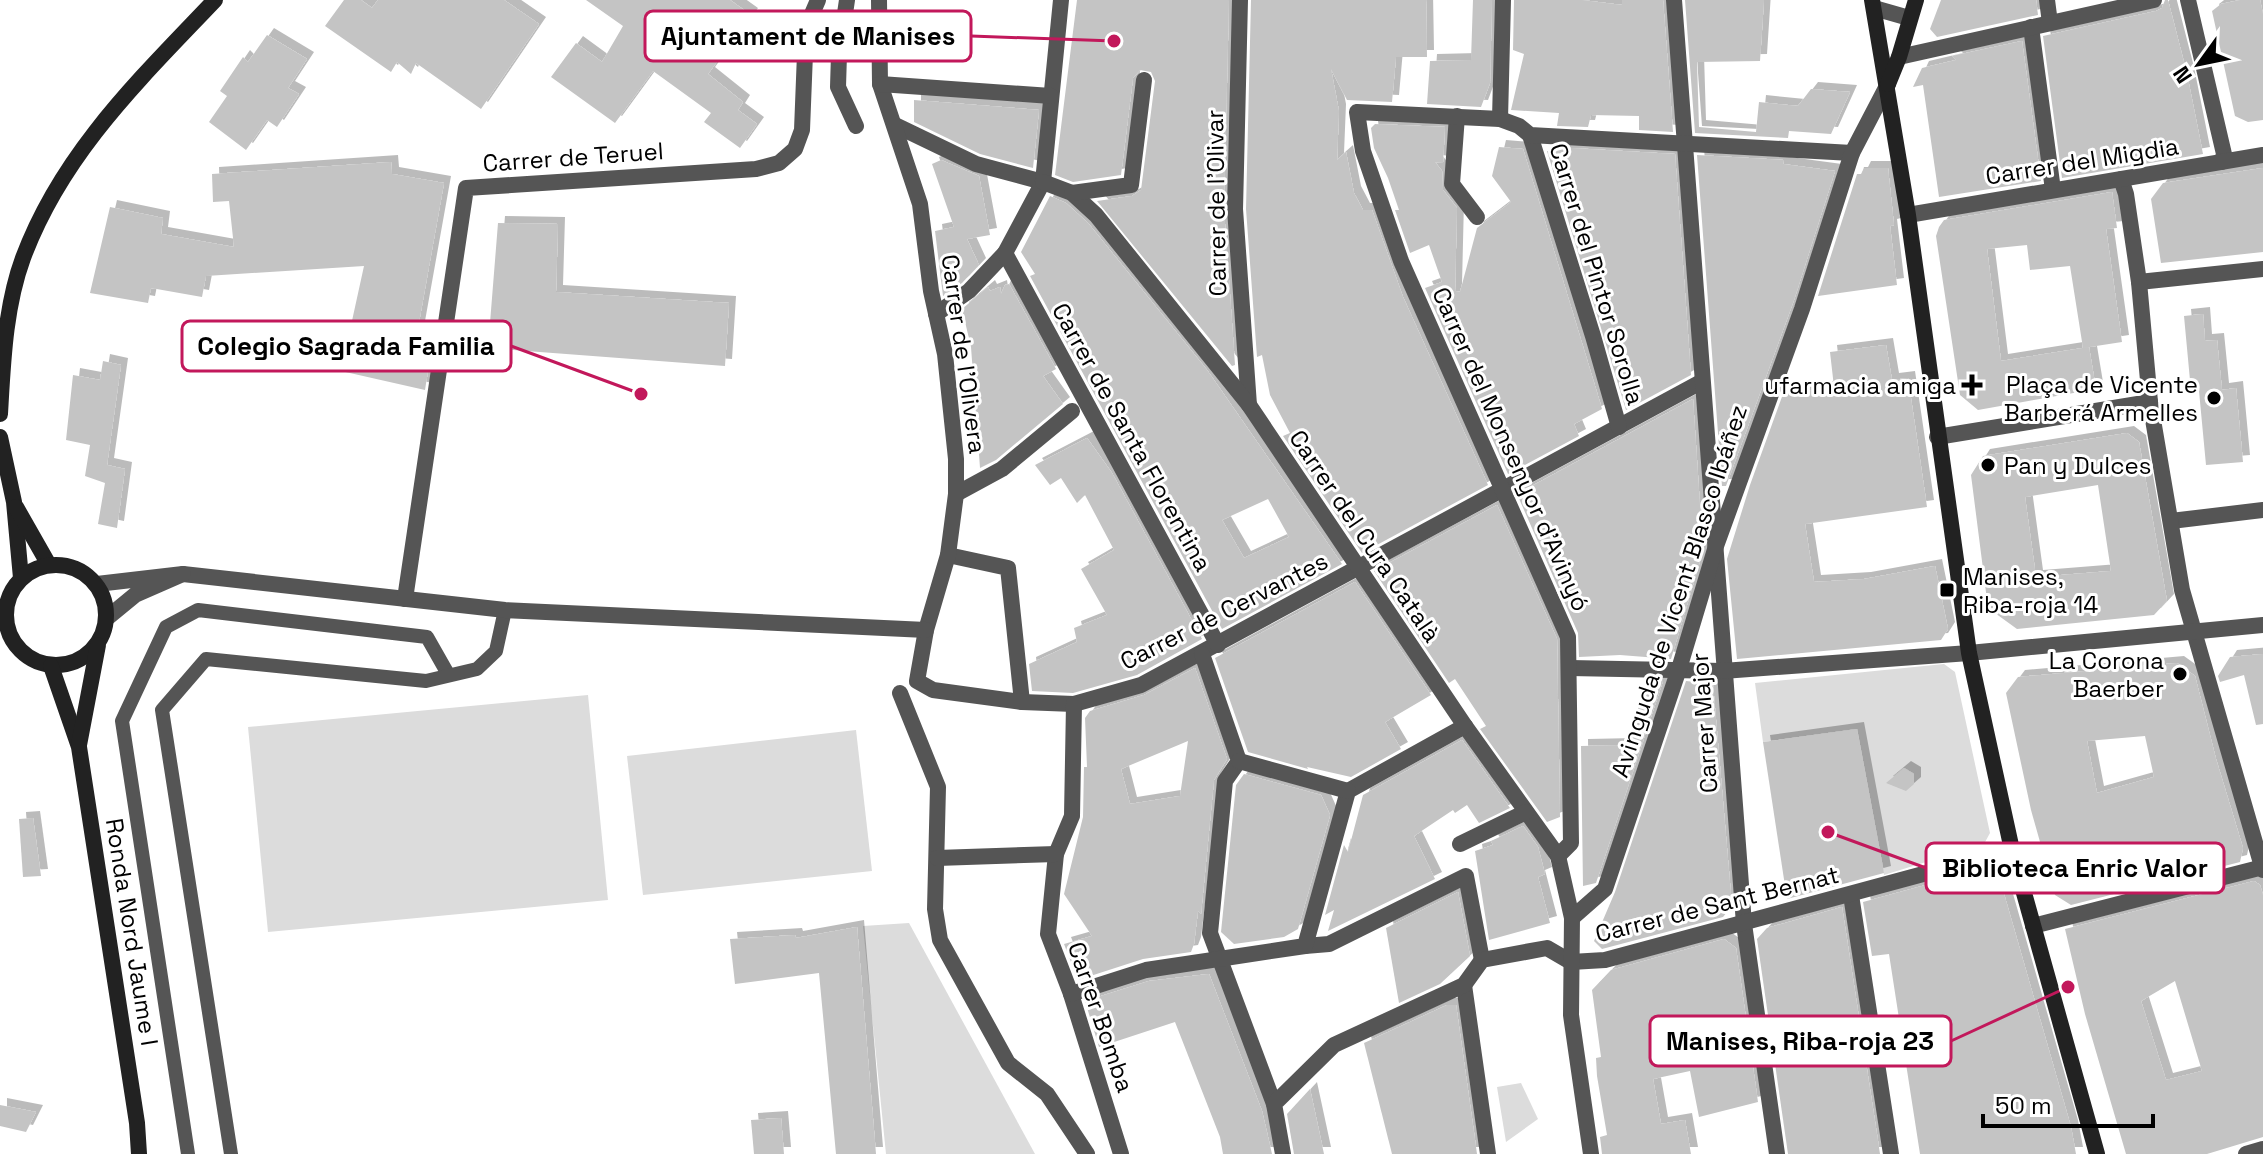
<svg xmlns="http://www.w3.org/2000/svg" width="2263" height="1154" font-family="'Space Grotesk',sans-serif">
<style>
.green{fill:#dcdcdc}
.building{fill:#c4c4c4;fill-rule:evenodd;filter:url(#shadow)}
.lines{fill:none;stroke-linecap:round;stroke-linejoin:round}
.service{stroke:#555;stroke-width:14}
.pedestrian{stroke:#555;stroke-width:16}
.minor{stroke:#555;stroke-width:16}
.tertiary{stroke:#555;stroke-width:16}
.secondary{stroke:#222;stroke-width:16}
.poi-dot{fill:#000;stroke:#fff;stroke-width:3}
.labels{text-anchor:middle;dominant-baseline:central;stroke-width:6;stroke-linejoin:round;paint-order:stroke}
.street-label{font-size:24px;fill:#000;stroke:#fff}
.poi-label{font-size:24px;fill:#000;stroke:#fff;text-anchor:end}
.leader{fill:none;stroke:#c2185b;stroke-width:3}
.callout-dot{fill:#c2185b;stroke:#fff;stroke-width:3}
.callout{fill:#fff;stroke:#c2185b;stroke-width:3}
.callout-label{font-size:26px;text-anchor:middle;font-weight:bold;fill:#000}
</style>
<defs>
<filter id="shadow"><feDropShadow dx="7" dy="-7" stdDeviation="0" flood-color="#0004"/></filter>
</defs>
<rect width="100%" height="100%" fill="#fff"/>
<!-- green -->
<g class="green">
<polygon points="1944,664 1955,672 1990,833 1984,844 1884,875 1857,730 1763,742 1755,683"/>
<polygon points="588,695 608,900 268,932 248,727"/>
<polygon points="856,730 872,871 643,895 627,756"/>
<polygon points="909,923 1035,1154 886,1154 863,926"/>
<polygon points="1521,1083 1538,1119 1506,1142 1497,1087"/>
</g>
<!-- building -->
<g class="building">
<polygon points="344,0 361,0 372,8 378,0 504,0 539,24 481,109 416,63 411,74 397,62 391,72 325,26"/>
<polygon points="586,0 730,0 751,15 708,74 743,102 738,110 757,124 740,148 704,122 711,113 653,71 615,123 551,77 576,43 602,62 623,26"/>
<polygon points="1077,0 1229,0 1224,209 1235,365 1232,366 1097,201 1132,196 1141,190 1155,81 1151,72 1140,70 1133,78 1121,175 1073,182 1055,175"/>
<polygon points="1251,0 1426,0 1427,57 1396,57 1392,102 1347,100 1331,69 1339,111 1337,160 1346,152 1354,193 1363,210 1372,210 1403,297 1488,485 1362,553 1283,436 1290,433 1270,395 1262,355 1257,357 1246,209"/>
<polygon points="1473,0 1492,0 1490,83 1481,107 1427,104 1430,61 1471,60"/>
<polygon points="1514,0 1582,0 1622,5 1622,0 1663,0 1673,132 1639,130 1639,116 1591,115 1588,127 1557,126 1559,113 1511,110 1524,54 1513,50"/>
<polygon points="1685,0 1764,0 1760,61 1697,62 1699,127 1756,132 1759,102 1798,106 1811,89 1850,92 1831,134 1789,131 1788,138 1695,133"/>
<polygon points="1941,0 2036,0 2038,15 1937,37 1930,29"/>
<polygon points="2165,0 2168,0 2187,74 2203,154 2062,178 2043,36 2156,11 2162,8"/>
<polygon points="2240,0 2260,0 2263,14 2263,120 2248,122 2235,116 2212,11 2221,4"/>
<polygon points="267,35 307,59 288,88 299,94 277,127 267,120 246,150 209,122 227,96 220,91 243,57 248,62"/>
<polygon points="2022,41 2041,181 1939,197 1923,85 1913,87 1922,68 1956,60 1952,56"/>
<polygon points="914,100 1039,110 1033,168 980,154 914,122"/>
<polygon points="1375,124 1445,127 1443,163 1435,162 1442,171 1443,190 1457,208 1455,291 1460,292 1477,228 1511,202 1492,176 1499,147 1523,149 1602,409 1574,424 1579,436 1508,474 1425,288 1442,282 1429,245 1410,253 1395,210 1399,210 1388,178 1374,148 1371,128"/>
<polygon points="1554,147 1675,154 1691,375 1626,410 1547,151 1553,152"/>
<polygon points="1697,155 1784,160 1783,164 1835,171 1794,300 1726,486 1722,486"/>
<polygon points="941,160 979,176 990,235 967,239 979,265 962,283 943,296 935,231 954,227 932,164"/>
<polygon points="391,162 392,174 444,183 411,367 428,371 425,390 341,371 364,266 206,276 202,297 151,288 148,303 90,293 110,207 163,218 161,234 234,247 229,201 213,202 212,174"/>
<polygon points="1864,168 1888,168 1894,225 1890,226 1897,285 1818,296 1857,174 1861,174"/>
<polygon points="2263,168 2263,252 2161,263 2151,199 2163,183"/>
<polygon points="2112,192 2117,228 2106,229 2122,342 2083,348 2070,266 2030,270 2027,245 1987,249 2001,361 2089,347 2096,389 1978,410 1960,395 1936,236 1939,227 1944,220"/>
<path d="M 1050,196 L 1066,203 L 1088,223 L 1207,370 L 1342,564 L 1222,629 L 1030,276 L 1035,274 L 1021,252 ZM 1268,499 L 1289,537 L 1244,558 L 1222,520 Z"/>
<polygon points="498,223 558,224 556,292 729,303 725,366 488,348"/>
<polygon points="1009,284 1056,369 1043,376 1063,404 996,460 980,468 971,347 962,309 988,287 990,291 1000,287 1001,294 1005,285"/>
<polygon points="2203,314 2205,341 2217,340 2222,390 2236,388 2243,462 2206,465 2199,391 2191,391 2184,316"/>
<polygon points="1886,345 1892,380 1908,378 1927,507 1805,524 1814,582 1864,579 1935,566 1948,629 1941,640 1737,659 1727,559 1750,485 1783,394 1834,387 1830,352"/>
<polygon points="103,361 121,365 107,465 125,469 117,528 98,524 105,483 85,476 90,445 66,440 73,375 100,380"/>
<polygon points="1693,399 1703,551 1671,659 1620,655 1579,657 1578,633 1517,494"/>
<path d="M 2127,433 L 2139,442 L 2167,601 L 2154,615 L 2017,629 L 1988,608 L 1971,475 L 1983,456 ZM 2098,485 L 2111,571 L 2036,577 L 2025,497 Z"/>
<polygon points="1087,438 1112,473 1202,639 1137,675 1073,693 1032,691 1029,664 1077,642 1074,628 1107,615 1081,569 1114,550 1085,495 1077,503 1061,478 1050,485 1035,465"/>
<polygon points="1497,505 1557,639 1560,817 1547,822 1480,729 1486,726 1455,679 1449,683 1374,571"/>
<polygon points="1355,582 1431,695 1385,722 1401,749 1351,777 1307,767 1308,769 1248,752 1215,658"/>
<polygon points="2263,654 2263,724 2256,725 2244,675 2220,682 2218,676 2230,657"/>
<path d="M 2177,663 L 2195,676 L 2216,759 L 2243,848 L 2240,862 L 2071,905 L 2055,895 L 2031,810 L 2006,693 L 2018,677 ZM 2145,736 L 2154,777 L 2097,793 L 2087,741 Z"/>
<path d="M 1195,668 L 1227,759 L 1214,780 L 1201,914 L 1198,911 L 1194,944 L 1191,952 L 1143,959 L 1078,980 L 1064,944 L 1092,936 L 1064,894 L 1083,817 L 1084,767 L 1087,767 L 1085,718 L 1090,711 L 1144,695 ZM 1188,741 L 1180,796 L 1130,804 L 1121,769 Z"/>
<polygon points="1646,680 1663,681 1596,883 1583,886 1581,746 1628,745"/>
<polygon points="1686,681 1713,684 1732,906 1723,917 1602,949 1594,941 1615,892"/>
<polygon points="1857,729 1884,873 1787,899 1763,742"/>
<polygon points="1462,740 1510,808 1479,823 1467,805 1455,813 1453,810 1414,836 1435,879 1328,931 1334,910 1325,915 1344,845 1348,852 1363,795"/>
<polygon points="1904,768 1914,774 1914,784 1906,791 1886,783"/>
<polygon points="1244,774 1321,795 1330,815 1298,929 1284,937 1234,944 1221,932 1236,785"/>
<polygon points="33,818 41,876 23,877 19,819"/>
<polygon points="1523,826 1538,847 1545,874 1538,877 1550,923 1489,940 1475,851 1493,845 1491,841"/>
<polygon points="1996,866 2071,1127 2076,1154 1920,1154 1889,954 1872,956 1863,902"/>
<path d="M 2254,881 L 2260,885 L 2263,895 L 2263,1137 L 2207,1154 L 2126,1154 L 2085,1014 L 2065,929 ZM 2175,981 L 2202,1071 L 2166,1080 L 2141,1001 Z"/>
<polygon points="1458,892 1470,956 1440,984 1399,1003 1386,928"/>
<polygon points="1842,907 1880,1154 1788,1154 1757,939 1767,928"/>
<polygon points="857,927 876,1154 836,1154 819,973 735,984 730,939 795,935 796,938"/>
<polygon points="1724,939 1736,948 1758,1102 1699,1117 1690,1071 1653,1079 1661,1124 1685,1120 1691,1154 1602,1154 1600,1137 1607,1135 1597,1076 1596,1058 1601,1057 1592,990 1611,970"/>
<polygon points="1209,974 1262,1111 1272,1154 1223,1154 1220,1137 1175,1022 1099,1047 1085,1001 1149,981"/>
<polygon points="1447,1005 1456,1005 1477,1154 1392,1154 1364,1043"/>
<polygon points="1310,1089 1324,1154 1294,1154 1287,1114"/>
<polygon points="0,1105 36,1112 26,1132 0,1126"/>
<polygon points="781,1118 784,1154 754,1154 751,1120"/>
</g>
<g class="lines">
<!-- service -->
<g class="service">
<polyline points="188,1154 122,721 166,627 198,610 427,637 448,674"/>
<polyline points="231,1154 162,710 206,659 426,681 477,669 496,651 505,610"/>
</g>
<!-- pedestrian -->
<g class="pedestrian">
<polyline points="847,0 839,54 838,87 856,126"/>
<polyline points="1457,116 1452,184 1477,217"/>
<polyline points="895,125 976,164 1043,182"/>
<polyline points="2139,282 2263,269"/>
<polyline points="936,314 969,291 1005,253"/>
<polyline points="956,494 1002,469 1072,411"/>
<polyline points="2171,521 2263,510"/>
<polyline points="948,555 1008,568 1022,702"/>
<polyline points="900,693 938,787 935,909 940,940 1008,1063 1047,1094 1087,1154"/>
<polyline points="1305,946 1329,944 1466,876 1482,960"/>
<polyline points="1071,994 1121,1154"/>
</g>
<!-- minor -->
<g class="minor">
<polyline points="879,0 880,84 920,204 931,291 945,354 956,459 956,494 948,555 926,630 917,681 933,690 1022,702 1074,704 1141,685 1701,382"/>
<polyline points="1061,0 1043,182 1005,253 1218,645"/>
<polyline points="1240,0 1235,209 1249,405"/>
<polyline points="1674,0 1744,924 1777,1154"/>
<polyline points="2047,0 2050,23"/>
<polyline points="2188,0 2224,154 2222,162"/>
<polyline points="2031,27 2053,190"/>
<polyline points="880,84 1051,96"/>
<polyline points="1500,119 1503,0"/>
<polyline points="1530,135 1593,336 1619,427"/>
<polyline points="2121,179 2126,194 2139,282 2150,402 2182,590 2263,870"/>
<polyline points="1043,182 1072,193 1096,215 1249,405 1465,726 1558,856 1572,918"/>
<polyline points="1072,193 1131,185 1144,80"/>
<polyline points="1908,215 2263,155"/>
<polyline points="1937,437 2150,402"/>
<polyline points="183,574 505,610 926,630"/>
<polyline points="97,584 183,574 135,595 107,618"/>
<polyline points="405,599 466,188 756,169 779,163 795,149 802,130 806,28 818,0"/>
<polyline points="1202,654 1239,761 1225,781 1210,933 1274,1104"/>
<polyline points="1570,668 1723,671 1969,653 2263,625"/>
<polyline points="1074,704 1072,816 1056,854 1048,934 1071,994 1146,970 1305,946 1348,791 1465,726"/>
<polyline points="1239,761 1348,791"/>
<polyline points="1460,844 1526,812"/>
<polyline points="1558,856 1571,843 1568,637 1401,261 1363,151 1357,112 1500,119 1519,126 1530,135 1852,153"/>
<polyline points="937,858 1056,854"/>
<polyline points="1851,895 1891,1154"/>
<polyline points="2033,926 2263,867"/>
<polyline points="1571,962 1605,960 2012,850"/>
<polyline points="2246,1154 2263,1149"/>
</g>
<!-- tertiary -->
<g class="tertiary">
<polyline points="1874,8 1909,18"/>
<polyline points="1899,57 2154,0"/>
<polyline points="1464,985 1488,1154"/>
<polyline points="1283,1154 1274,1104 1334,1045 1464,985 1482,960 1547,948 1571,962"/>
<polyline points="1591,1154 1571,1015 1572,918 1605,889 1679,669 1716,546 1802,309 1852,153 1888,84"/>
</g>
<!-- secondary -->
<g class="secondary">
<polyline points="1872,0 1908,215 1969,653 2012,850 2097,1154"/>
<polyline points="1888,84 1899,57 1916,0"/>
<path d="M 0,414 C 3,362 5,307 23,258 C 62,153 140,79 215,0"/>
<polyline points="0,437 14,502 21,578"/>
<polyline points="16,507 49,565"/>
<circle cx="56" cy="615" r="50"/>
<polyline points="51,666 79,747 137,1123 139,1154"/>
<polyline points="79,745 98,645"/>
</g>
</g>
<!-- markers -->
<g class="poi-dot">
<path d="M1968 373h8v8h8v8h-8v8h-8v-8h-8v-8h8z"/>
<circle cx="2214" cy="398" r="8"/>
<circle cx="1988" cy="465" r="8"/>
<rect x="1939" y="582" width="16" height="16" rx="4"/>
<circle cx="2180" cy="674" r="8"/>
</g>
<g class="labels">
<!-- street labels -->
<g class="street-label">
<text transform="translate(573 157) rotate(-4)">Carrer de Teruel</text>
<text transform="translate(2082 161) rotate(-9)">Carrer del Migdia</text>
<text transform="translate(1216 203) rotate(-91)">Carrer de l'Olivar</text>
<text transform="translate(1597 274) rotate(73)">Carrer del Pintor Sorolla</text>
<text transform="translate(964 354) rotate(82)">Carrer de l'Olivera</text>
<text transform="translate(1132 437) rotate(61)">Carrer de Santa Florentina</text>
<text transform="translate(1511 449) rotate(66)">Carrer del Monsenyor d'Avinyó</text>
<text transform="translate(1365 536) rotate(56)">Carrer del Cura Català</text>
<text transform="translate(1679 591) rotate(-72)">Avinguda de Vicent Blasco Ibáñez</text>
<text transform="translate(1224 611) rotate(-27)">Carrer de Cervantes</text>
<text transform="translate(1704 723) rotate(-94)">Carrer Major</text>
<text transform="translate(1717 904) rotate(-14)">Carrer de Sant Bernat</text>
<text transform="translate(132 932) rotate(81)">Ronda Nord Jaume I</text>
<text transform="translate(1101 1017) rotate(71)">Carrer Bomba</text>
</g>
<!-- poi labels -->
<g class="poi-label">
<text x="2198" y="384">Plaça de Vicente<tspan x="2198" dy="28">Barberá Armelles</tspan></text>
<text x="1956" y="385">ufarmacia amiga</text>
<text x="2004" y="465" text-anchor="start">Pan y Dulces</text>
<text x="1963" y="576" text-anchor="start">Manises,<tspan x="1963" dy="28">Riba-roja 14</tspan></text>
<text x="2164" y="660">La Corona<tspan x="2164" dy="28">Baerber</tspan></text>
</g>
</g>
<!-- callouts -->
<path class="leader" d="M1114 41L971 36M641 394L511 346M1828 832L1926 868M2068 987L1951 1041"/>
<g class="callout-dot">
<circle cx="1114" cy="41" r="8"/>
<circle cx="641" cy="394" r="8"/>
<circle cx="1828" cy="832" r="8"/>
<circle cx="2068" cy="987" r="8"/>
</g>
<g class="callout">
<rect x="645" y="11" width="326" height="50" rx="8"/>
<rect x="182" y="321" width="329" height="50" rx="8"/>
<rect x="1926" y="843" width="298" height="50" rx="8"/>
<rect x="1650" y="1016" width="301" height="50" rx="8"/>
</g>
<g class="callout-label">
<text x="808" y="45">Ajuntament de Manises</text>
<text x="346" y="355">Colegio Sagrada Familia</text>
<text x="2075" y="877">Biblioteca Enric Valor</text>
<text x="1800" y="1050">Manises, Riba-roja 23</text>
</g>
<!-- north arrow -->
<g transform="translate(2199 64) rotate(237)" stroke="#ffffff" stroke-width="6" paint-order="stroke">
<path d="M0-6L14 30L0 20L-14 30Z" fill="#000000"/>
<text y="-12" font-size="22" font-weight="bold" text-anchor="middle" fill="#000000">N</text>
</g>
<!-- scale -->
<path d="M1983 1114v12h170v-12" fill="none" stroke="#000000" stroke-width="4"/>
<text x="1995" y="1114" font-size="24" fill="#000000" stroke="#ffffff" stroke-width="6" paint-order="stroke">50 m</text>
</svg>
